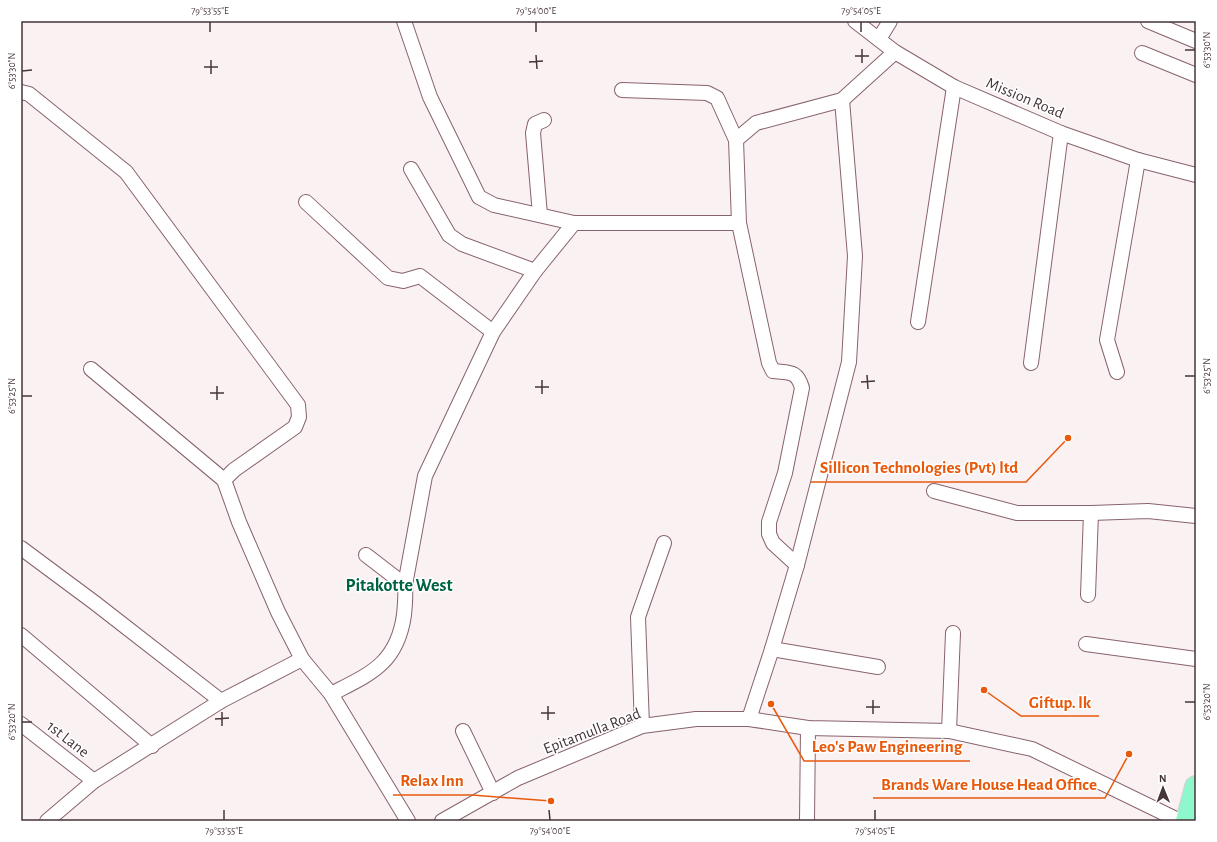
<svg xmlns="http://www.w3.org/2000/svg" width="1217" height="842" font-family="'Alegreya Sans',sans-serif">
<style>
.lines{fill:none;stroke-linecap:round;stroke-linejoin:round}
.street-casing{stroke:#88636c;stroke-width:16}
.primary-casing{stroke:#d3cfcf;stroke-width:24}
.street{stroke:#fff;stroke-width:14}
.primary{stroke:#8ff7cc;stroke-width:22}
.ticks{fill:none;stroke:#463539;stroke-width:1.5}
.labels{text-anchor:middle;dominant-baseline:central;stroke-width:3;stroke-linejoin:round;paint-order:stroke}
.street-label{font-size:16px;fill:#463539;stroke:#fff}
.quarter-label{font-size:18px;font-weight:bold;fill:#006340;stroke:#fff}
.leader{fill:none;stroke:#e8590c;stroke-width:1.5}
.callout-dot{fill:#e8590c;stroke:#fff;stroke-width:1.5}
.callout-label{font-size:17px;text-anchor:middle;font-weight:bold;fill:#e8590c;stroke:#fff;stroke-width:3;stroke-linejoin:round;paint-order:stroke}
.neatline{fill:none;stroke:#463539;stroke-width:1.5}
.ticks-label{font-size:10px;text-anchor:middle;fill:#463539}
</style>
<rect width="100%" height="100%" fill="#faf1f3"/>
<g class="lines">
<!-- street casing -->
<g class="street-casing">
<g id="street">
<polyline points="404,21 430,97 479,197 494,205 574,223 535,271 493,332 425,476 405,585"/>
<polyline points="855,21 895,52 954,87 1061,133 1138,160 1196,175"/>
<polyline points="1148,21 1196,41"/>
<polyline points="879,39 890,21"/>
<polyline points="1142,53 1196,75"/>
<polyline points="622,90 707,93 717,98 736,140"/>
<polyline points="21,92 29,94 126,172 298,405 299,417 295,427 234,470 224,480"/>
<polyline points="411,169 449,235 462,244 535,271"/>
<polyline points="306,202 388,278 403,281 420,276 493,332"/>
<polyline points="540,215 533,133 535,124 544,120"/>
<polyline points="574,223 739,223 736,140 756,123 842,100 895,52"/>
<path d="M 739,223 L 769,363 L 773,371 C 789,373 797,370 802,388 L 785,473 L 769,522 L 769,534 L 773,543 L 797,565"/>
<polyline points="918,322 954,87"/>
<polyline points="1031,363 1061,133"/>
<polyline points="91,369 224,480 239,522 278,612 302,659 331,694 408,821"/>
<polyline points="1117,372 1107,340 1138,160"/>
<polyline points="934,491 1017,513 1091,513 1148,511 1196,516"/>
<polyline points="21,548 95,603 221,701"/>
<polyline points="1088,595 1091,513"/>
<polyline points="21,635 152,746"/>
<polyline points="1086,644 1196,659"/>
<polyline points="772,649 878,667"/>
<path d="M 331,694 C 370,674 397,664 404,615 C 405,605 406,595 405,585 L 366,555"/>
<polyline points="749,719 772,649 797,565 849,362 855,256 842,100"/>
<polyline points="21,724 94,781"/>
<polyline points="642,726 638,617 664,543"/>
<polyline points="463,731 493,793"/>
<polyline points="949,731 953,633"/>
<polyline points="47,821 94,781 221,701 302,659"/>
<polyline points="442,821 518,778 642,726 696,719 749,719 808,728 949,731 1032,749 1180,821"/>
<polyline points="807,821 808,728"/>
</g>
</g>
<!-- primary casing -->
<g class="primary-casing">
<polyline id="primary" points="1187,821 1196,787"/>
</g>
<!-- street -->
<use href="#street" class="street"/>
<!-- primary -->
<use href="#primary" class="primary"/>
</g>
<!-- ticks -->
<path class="ticks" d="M 210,22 L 210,32M 536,22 L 536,32M 861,22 L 861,32M 862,49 L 862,63M 1185,50 L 1195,50M 536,55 L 537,69M 855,56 L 869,56M 211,60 L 211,74M 529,62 L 543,61M 204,67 L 218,67M 22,71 L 32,70M 867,375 L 868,389M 1185,376 L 1195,376M 542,380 L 542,394M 861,382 L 875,381M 217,386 L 217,400M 535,387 L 549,387M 210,393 L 224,393M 22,396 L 32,396M 873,700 L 873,714M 1185,702 L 1195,702M 548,706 L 548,720M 866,707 L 880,707M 222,712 L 222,726M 541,713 L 555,713M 215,719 L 229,718M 22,722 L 32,722M 224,810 L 224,820M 549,810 L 550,820M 875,810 L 875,820"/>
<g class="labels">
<!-- street labels -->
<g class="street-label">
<text transform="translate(1025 98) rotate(23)">Mission Road</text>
<text transform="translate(592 731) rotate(-21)">Epitamulla Road</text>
<text transform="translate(68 739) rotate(38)">1st Lane</text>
</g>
<!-- quarter labels -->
<g class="quarter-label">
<text x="399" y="586">Pitakotte West</text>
</g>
</g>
<!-- callouts -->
<path class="leader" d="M1068 438L1026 482H811M984 690L1021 716H1099M771 704L804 761H970M551 801L472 795H393M1129 754L1105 798H873"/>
<g class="callout-dot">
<circle cx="1068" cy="438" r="4"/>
<circle cx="984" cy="690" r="4"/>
<circle cx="771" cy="704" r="4"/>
<circle cx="551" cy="801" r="4"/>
<circle cx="1129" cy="754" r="4"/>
</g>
<g class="callout-label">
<text x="919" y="473">Sillicon Technologies (Pvt) ltd</text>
<text x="1060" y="708">Giftup. lk</text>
<text x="887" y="752">Leo's Paw Engineering</text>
<text x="432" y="786">Relax Inn</text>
<text x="989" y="790">Brands Ware House Head Office</text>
</g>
<!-- border -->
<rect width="1217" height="842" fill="none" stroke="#ffffff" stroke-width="44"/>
<!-- north arrow -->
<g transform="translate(1163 788) rotate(359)" stroke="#ffffff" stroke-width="3" paint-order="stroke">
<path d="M0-3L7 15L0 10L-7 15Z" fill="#463539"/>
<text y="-6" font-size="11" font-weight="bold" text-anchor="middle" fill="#463539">N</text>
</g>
<rect x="22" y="22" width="1173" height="798" class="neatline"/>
<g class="ticks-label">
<text x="210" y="14">79°53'55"E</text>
<text x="536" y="14">79°54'00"E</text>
<text x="861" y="14">79°54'05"E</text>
<text transform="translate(1206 50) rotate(-90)" y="4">6°53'30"N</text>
<text transform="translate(11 71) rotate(-90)" y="4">6°53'30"N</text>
<text transform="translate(1206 376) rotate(-90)" y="4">6°53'25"N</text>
<text transform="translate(11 396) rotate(-90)" y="4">6°53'25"N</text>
<text transform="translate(1206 702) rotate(-90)" y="4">6°53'20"N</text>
<text transform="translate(11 722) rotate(-90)" y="4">6°53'20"N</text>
<text x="224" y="834">79°53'55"E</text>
<text x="550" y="834">79°54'00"E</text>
<text x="875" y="834">79°54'05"E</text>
</g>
</svg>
